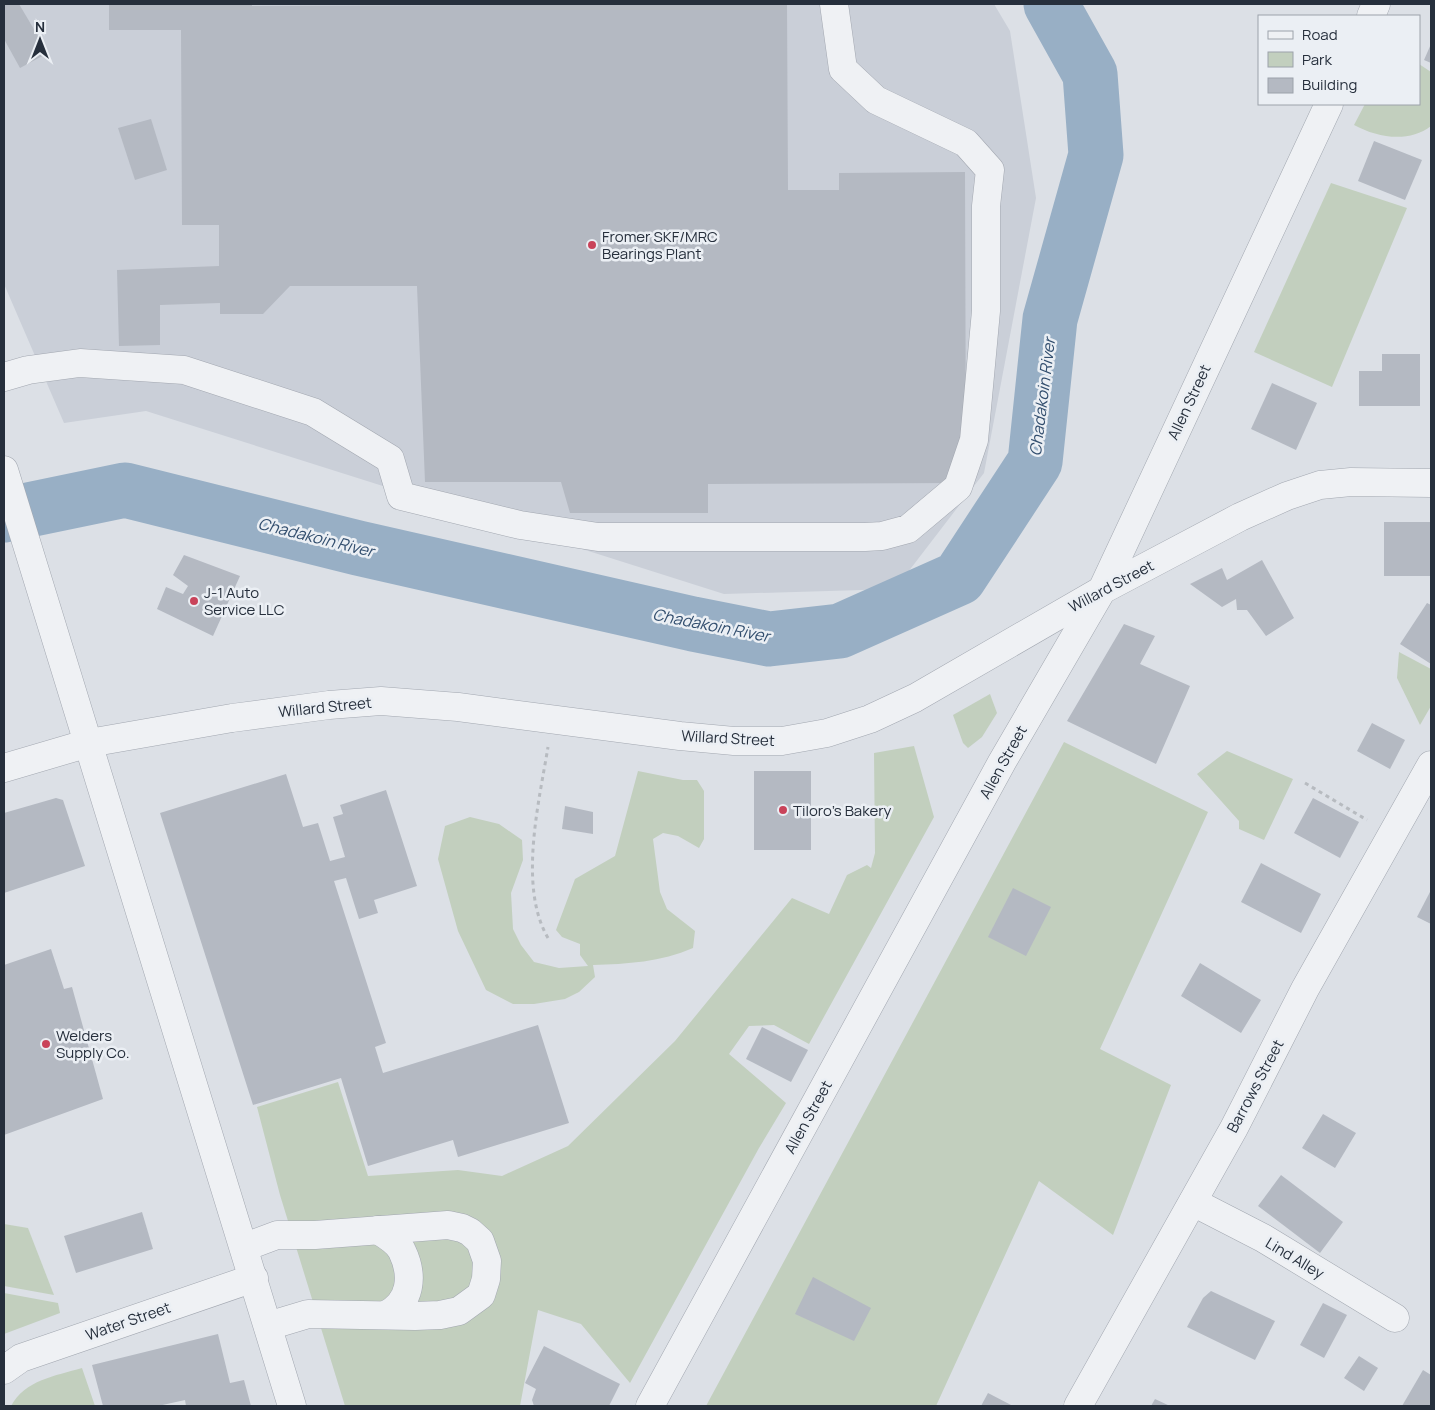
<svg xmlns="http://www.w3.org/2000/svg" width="1435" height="1410" font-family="Manrope,sans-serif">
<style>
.built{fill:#cacfd8}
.green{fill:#c2cfbe}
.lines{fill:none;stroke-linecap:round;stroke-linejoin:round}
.river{stroke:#98afc5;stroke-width:55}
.building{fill:#b4b9c2}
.minor-casing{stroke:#a2a7b0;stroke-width:29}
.path{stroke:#b7bbc0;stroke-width:3;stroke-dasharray:4 4;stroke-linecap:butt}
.minor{stroke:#eff1f4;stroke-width:28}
.poi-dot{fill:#c9435a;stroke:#ebeff4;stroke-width:2}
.labels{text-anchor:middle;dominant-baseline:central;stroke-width:5;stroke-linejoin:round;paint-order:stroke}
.poi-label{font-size:15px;fill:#262f3c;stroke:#ebeff4;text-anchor:start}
.street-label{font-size:15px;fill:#262f3c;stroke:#ebeff4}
.water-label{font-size:16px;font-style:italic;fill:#324e6e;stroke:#ebeff4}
</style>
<rect width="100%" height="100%" fill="#dce0e6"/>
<!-- built -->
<polygon class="built" points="4,4 994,4 1010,31 1036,198 984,473 895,589 724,594 146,411 64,423 4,284"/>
<!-- green -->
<g class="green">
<path d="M 1419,64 L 1431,72 L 1431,126 C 1409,143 1378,138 1354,125 L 1365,104 L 1419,104 Z"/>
<polygon points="1331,183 1407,208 1332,387 1254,352"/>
<polygon points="1399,652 1431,669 1431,706 1420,725 1397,678"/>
<polygon points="990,694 997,713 982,737 968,748 963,743 953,715"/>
<polygon points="1064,742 1208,812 1100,1049 1171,1085 1113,1235 1039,1181 936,1406 706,1406"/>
<polygon points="914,746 934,817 809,1044 774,1025 749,1026 729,1054 786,1103 759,1148 630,1383 581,1324 538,1310 520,1406 345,1406 280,1195 257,1107 338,1082 368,1176 458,1170 502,1176 568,1146 675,1041 792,898 829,914 847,875 867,865 871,868 875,853 874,753"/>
<polygon points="1227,751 1293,779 1264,840 1239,829 1239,821 1197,774"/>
<path d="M 638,771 L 683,780 L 697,780 L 704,791 L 704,839 L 699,848 L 678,836 L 663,833 L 653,839 L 660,892 L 667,909 L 695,931 L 693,948 C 661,962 627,964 593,965 L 595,977 L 579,992 L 565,999 L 534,1004 L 513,1004 L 486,990 L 458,931 L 438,859 L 445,826 L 470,817 L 499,824 L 522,840 L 523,860 L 511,893 L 513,929 L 521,945 L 534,962 L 559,968 L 588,966 L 580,955 L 580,944 L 562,937 L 556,930 L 575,879 L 615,856 Z"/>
<polygon points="4,1224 28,1228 54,1295 4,1286"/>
<polygon points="4,1293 58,1303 60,1313 4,1334"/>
<path d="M 82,1368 L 95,1406 L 11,1406 C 25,1380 55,1376 82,1368 Z"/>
</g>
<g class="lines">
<!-- river -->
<polyline class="river" points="4,515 125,490 358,548 693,624 769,639 840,631 959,578 1035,462 1050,319 1096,155 1090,74 1051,4"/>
</g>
<!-- building -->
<g class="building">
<polygon points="4,4 19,4 48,53 20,68 4,39"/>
<polygon points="109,4 252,4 252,6 787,4 788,190 839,190 839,173 965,172 966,483 708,484 708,513 570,513 561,482 425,482 417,286 290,286 263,314 220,314 220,303 160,305 160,345 119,346 117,270 219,266 219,225 182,225 181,30 109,30"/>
<polygon points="1431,44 1431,63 1424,60"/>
<polygon points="151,119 167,170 135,180 118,128"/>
<polygon points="1374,141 1422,160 1405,200 1358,181"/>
<polygon points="1382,354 1420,354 1420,406 1359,406 1359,371 1382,371"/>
<polygon points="1272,383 1317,403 1296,450 1251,429"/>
<rect x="1384" y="522" width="47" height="54"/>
<polygon points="184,555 240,576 213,636 157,609 166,587 183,594 188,586 173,575"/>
<polygon points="1262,560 1294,618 1266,636 1247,610 1237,610 1236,599 1222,607 1190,584 1222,568 1227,580"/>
<polygon points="1427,603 1431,605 1431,664 1400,644"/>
<polygon points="1124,624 1155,636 1140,664 1190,686 1156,764 1067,721"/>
<polygon points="1372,723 1405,740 1390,769 1357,751"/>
<rect x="754" y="771" width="57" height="79"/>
<polygon points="286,774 303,827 318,823 330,861 345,857 333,817 343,814 340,805 386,790 417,886 374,900 378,913 359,919 346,878 334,881 386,1043 375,1047 383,1073 538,1025 569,1123 458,1157 453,1140 368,1166 341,1078 253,1105 160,813"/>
<polygon points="56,798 63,800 85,866 4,893 4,813"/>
<polygon points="1313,798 1359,822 1340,858 1294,833"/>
<polygon points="565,806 593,812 593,834 562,829"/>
<polygon points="1261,863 1321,894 1301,933 1241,902"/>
<polygon points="1013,888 1051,907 1026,956 988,937"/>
<polygon points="1431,890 1431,924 1417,917"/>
<polygon points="51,949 64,989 72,987 103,1099 4,1135 4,965"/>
<polygon points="1200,963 1261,1000 1241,1033 1181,996"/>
<polygon points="762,1027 808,1050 791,1082 746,1059"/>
<polygon points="1323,1114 1356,1133 1335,1168 1302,1148"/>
<polygon points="1281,1175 1343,1222 1320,1253 1258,1206"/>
<polygon points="142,1212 153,1249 76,1273 64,1236"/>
<polygon points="813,1277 871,1308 854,1341 795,1314"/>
<polygon points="1211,1291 1275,1321 1255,1360 1187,1327 1203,1298"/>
<polygon points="1323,1303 1347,1315 1324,1358 1300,1345"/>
<polygon points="218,1334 230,1383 244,1380 251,1406 186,1406 185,1400 158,1406 103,1406 92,1365"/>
<polygon points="544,1346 620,1384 609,1406 534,1406 532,1400 536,1389 525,1383"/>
<polygon points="1359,1356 1378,1368 1364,1391 1344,1378"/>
<polygon points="1423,1370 1431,1375 1431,1406 1402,1406"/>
<polygon points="988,1393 1013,1406 981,1406"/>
<polygon points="1155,1399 1170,1406 1151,1406"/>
</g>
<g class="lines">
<!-- minor casing -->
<g class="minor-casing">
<g id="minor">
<polyline points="1371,16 1376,4"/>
<polyline points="4,377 28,370 80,363 184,370 313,412 390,459 401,496 520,525 598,537 865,537 882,536 908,529 958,487 974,440 986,311 986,206 990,170 966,143 876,100 843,69 834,4"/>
<polyline points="4,470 292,1406"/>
<polyline points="4,768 89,743 232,718 329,705 381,701 458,707 680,736 734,741 782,741 827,733 870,719 915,698 1102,590 1240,517 1287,496 1320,485 1351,482 1431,483"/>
<polyline points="1193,1202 1263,1238 1395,1318"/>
<path d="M 378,1230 C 386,1235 398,1242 402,1251 C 414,1276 411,1302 386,1315"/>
<polyline points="245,1247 277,1235 315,1235 448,1225 462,1228 470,1232 480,1241 487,1261 486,1279 481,1295 459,1311 440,1315 415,1316 308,1314 268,1326"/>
<polyline points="4,1370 21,1358 254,1278"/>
<polyline points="650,1406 1002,762 1102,590 1329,104"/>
<polyline points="1078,1406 1234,1128 1305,989 1431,765"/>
</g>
</g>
<!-- path -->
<g class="path">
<polyline points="1305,783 1367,820"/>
<path d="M 548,938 C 518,887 539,802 548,747"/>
</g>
<!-- minor -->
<use href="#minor" class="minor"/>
</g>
<!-- markers -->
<g class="poi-dot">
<circle cx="592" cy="245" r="5"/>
<circle cx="194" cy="601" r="5"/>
<circle cx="783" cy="810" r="5"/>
<circle cx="46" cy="1044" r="5"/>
</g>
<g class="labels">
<!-- poi labels -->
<g class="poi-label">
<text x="602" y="236">Fromer SKF/MRC<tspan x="602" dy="17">Bearings Plant</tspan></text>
<text x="204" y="592">J-1 Auto<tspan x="204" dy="17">Service LLC</tspan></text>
<text x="793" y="810">Tiloro's Bakery</text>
<text x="56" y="1035">Welders<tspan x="56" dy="17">Supply Co.</tspan></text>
</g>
<!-- street labels -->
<g class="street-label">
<text transform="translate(1189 402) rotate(-65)">Allen Street</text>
<text transform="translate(1111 586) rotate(-28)">Willard Street</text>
<text transform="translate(325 707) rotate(-6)">Willard Street</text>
<text transform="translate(728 738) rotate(3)">Willard Street</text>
<text transform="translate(1003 762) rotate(-61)">Allen Street</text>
<text transform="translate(1255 1086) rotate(-62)">Barrows Street</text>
<text transform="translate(808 1117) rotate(-61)">Allen Street</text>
<text transform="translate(1295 1258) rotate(31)">Lind Alley</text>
<text transform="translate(128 1321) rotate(-19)">Water Street</text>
</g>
<!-- water labels -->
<g class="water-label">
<text transform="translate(1042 397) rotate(-83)">Chadakoin River</text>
<text transform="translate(316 537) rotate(14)">Chadakoin River</text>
<text transform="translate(711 625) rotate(11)">Chadakoin River</text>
</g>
</g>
<!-- border -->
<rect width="1435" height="1410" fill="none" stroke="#262f3c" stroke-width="10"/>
<!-- legend -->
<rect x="1258" y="15" width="162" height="90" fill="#ebeff4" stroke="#9ca2aa"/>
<rect x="1268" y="31" width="25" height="8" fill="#eff1f4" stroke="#9ca2aa"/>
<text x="1302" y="40" font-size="15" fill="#262f3c">Road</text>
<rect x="1268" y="52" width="25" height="15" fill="#c2cfbe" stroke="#9ca2aa"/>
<text x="1302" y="65" font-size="15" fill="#262f3c">Park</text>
<rect x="1268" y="78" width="25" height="15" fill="#b4b9c2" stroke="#9ca2aa"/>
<text x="1302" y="90" font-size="15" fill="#262f3c">Building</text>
<!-- north arrow -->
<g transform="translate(40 40)" stroke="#ebeff4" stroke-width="4" paint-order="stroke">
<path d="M0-4L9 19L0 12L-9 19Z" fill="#262f3c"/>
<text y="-8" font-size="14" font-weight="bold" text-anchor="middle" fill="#262f3c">N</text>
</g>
</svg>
